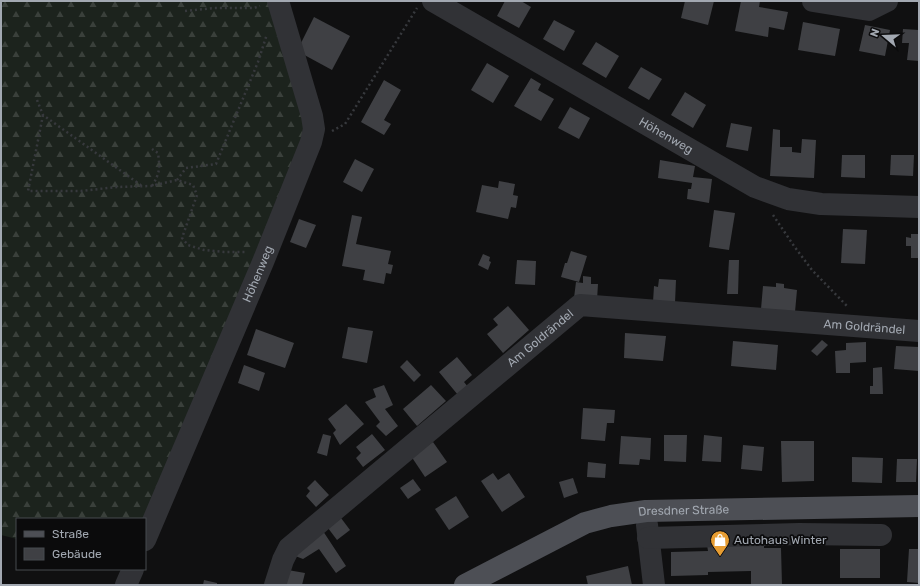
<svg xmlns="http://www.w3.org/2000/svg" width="920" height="586" font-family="Rubik,sans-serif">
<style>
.forest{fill:url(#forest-firs)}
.building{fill:#3f4044}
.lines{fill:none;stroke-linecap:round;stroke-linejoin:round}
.path{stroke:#37393d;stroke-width:2.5;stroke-dasharray:2 3;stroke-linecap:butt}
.minor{stroke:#313236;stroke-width:22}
.major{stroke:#4d4f55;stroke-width:22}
.labels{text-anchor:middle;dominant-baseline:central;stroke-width:3.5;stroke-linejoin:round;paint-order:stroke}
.street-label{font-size:12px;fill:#a2a8b1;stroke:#0b0b0c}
.poi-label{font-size:12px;fill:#a2a8b1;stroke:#0b0b0c;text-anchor:start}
</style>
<defs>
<pattern id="forest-firs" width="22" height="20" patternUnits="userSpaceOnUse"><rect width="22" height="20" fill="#1c231d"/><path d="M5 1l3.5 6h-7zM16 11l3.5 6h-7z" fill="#3a403b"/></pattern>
</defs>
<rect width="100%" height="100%" fill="#101011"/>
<!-- forest -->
<polygon class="forest" points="1,1 275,1 308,139 145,519 17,519 17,539 1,535"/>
<!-- building -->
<g class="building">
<polygon points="505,1 521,1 531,7 519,28 497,16"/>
<polygon points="685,1 714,1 708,25 681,18"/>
<polygon points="741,1 760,1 759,7 788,12 784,30 769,27 768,37 735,31"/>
<polygon points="314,17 350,36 332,70 297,51"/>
<polygon points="554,20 575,31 564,51 543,39"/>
<polygon points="803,22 840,29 835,56 798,50"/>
<polygon points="865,25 890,30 885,56 859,51"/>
<polygon points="903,29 919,30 919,61 907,60 909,43 902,43"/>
<polygon points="596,42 619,56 606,78 582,64"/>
<polygon points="487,63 509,76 493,103 471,90"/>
<polygon points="641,67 662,79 649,100 628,88"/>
<polygon points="531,78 541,84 538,90 554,99 541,121 514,106"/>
<polygon points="384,80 401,90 384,120 391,124 384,135 361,122"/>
<polygon points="685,92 706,105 693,128 671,115"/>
<polygon points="570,107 590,118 579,139 558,128"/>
<polygon points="731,123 752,127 748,151 726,147"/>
<polygon points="773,129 780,130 780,147 792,147 792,152 801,153 802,139 816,140 814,178 770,176"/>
<polygon points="842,155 865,155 865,178 841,177"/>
<polygon points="891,155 914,155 913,176 890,175"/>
<polygon points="355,159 374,169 362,192 343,182"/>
<polygon points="660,160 695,166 693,177 712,179 709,203 687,199 688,189 691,189 692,183 658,178"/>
<polygon points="499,181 515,184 513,195 518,196 516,208 511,207 508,219 476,212 482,185 498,188"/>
<polygon points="714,210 735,213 729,250 709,247"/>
<polygon points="352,215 362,217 356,244 391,251 388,264 393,265 391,274 386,273 384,284 363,280 365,270 342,266"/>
<polygon points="299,219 316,225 306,248 290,242"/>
<polygon points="843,229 867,230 865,264 841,263"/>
<polygon points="911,234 919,234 919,258 911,258 911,246 906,246 906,237 911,238"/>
<polygon points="571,251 587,256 579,282 561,277 565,263 567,263"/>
<polygon points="483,254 490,257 489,261 491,262 488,270 478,265"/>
<polygon points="517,260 536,261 535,285 515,284"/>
<polygon points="729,260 739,260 738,294 727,294"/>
<polygon points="583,276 591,277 591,284 598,284 597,300 574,298 576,282 583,283"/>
<polygon points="659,279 676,280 675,303 653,302 654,286 658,287"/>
<polygon points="776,283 784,284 784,288 797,290 795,312 761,309 763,286 776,287"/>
<polygon points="508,306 529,330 503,353 487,334 498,325 493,319"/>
<polygon points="348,327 373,331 367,363 342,358"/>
<polygon points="256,329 294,343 285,368 247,355"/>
<polygon points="625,333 666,336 663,361 624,358"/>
<polygon points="822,340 828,345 817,356 811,351"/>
<polygon points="733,341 778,345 776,370 731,366"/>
<polygon points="866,342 866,362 850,363 850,373 836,373 835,351 846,350 846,343"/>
<polygon points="896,346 919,347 919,371 894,369"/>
<polygon points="457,357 472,375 464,382 468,387 458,395 439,372"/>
<polygon points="407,360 421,375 414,382 400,367"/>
<polygon points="244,365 265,373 259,391 238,383"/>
<polygon points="882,367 883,394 870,394 870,386 873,386 873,368"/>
<polygon points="384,385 393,405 385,409 398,426 386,436 376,426 380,422 365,402 376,397 373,389"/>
<polygon points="431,385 446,401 417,426 403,409"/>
<polygon points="346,404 364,424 340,445 333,433 336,430 328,419"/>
<polygon points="583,408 615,410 614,423 607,423 605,441 581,439"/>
<polygon points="323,434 331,436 327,456 317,453"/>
<polygon points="372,434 385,450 363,467 356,458 361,453 356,447"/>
<polygon points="664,435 687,435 686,462 664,461"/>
<polygon points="704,435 722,437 721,462 702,461"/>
<polygon points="621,436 651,438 650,460 640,459 639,465 619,464"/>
<polygon points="781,441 814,441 814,481 782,482"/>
<polygon points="433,442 447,462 425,477 411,456"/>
<polygon points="743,445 764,447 762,471 741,469"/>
<polygon points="852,457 883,458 882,483 852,482"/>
<polygon points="897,459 917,459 916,482 896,482"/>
<polygon points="588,462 606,464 605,478 587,477"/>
<polygon points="493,473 498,480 509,473 525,497 502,512 481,481"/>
<polygon points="573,478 578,493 564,498 559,482"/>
<polygon points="413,479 421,490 408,499 400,488"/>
<polygon points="315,480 329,495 316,507 306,496 310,491 307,488"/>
<polygon points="456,496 469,517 449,530 435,509"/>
<polygon points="341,518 350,530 337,540 328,528"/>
<polygon points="321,528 346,566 336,573 319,549 303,559 290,554"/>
<polygon points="764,543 764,548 781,548 782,585 751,585 751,571 708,572 708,575 671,576 671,552 708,551 707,545"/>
<rect x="840" y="549" width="40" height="29"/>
<polygon points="909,549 919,549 919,583 907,582"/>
<polygon points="628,566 632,585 588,585 586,576"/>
<polygon points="282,569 305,573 302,585 279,585"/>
<polygon points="204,580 217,583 217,585 203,585"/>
</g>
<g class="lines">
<!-- path -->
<g class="path">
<polyline points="185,11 214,8 254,8 260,6"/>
<polyline points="37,100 43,115 142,186"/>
<polyline points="43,115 28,191 81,191 117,187 151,186 177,180 193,185 197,195 182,238 188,245 204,250 224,252 246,252"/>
<polyline points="332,131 345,124 417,8"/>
<polyline points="177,180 186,168 216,164 258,62 267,34"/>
<path d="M 152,186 C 160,173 160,168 158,153 L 152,149"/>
<polyline points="773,215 794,246 812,270 848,307"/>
</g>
<!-- minor -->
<g class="minor">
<path id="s1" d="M 433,1 L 755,187 L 788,199 L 821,204 L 919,207"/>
<polyline points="813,1 869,10 887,1"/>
<polyline points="647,525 654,585"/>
<polyline points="648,538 799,534 881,535"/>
<path id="s2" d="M 145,540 L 263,262 L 311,142 L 314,129 L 312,116 L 278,1"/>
<polyline points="126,585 133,569"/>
<path id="s3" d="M 275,585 L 283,560 L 289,548 L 580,305 L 919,331"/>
</g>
<!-- major -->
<path class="major" id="s4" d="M 465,585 L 585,523 L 611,516 L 646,511 L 919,506"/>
</g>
<!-- icons -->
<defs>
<g id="shop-pin" transform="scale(1)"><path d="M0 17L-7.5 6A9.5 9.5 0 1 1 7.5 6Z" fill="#e79d32" stroke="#0b0b0c"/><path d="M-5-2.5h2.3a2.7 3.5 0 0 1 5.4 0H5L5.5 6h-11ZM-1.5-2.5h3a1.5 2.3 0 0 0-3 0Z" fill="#fff"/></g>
</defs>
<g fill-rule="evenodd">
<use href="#shop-pin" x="720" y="540"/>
</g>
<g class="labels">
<!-- street labels -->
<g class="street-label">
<text stroke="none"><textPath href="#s1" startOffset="269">Höhenweg</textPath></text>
<text stroke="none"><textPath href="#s2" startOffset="289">Höhenweg</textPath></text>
<text stroke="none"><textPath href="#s3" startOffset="704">Am Goldrändel</textPath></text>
<text stroke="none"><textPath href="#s3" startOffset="367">Am Goldrändel</textPath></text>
<text stroke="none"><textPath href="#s4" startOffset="235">Dresdner Straße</textPath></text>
</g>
<!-- poi labels -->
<g class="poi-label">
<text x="734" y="540">Autohaus Winter</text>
</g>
</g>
<!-- border -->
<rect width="920" height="586" fill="none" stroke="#a2a8b1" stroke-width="4"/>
<!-- legend -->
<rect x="16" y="518" width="130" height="52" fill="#0b0b0c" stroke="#474a4e"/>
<rect x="24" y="531" width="20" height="6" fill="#4d4f55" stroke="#474a4e"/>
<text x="52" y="538" font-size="12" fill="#a2a8b1">Straße</text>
<rect x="24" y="548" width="20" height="12" fill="#3f4044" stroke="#474a4e"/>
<text x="52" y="558" font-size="12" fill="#a2a8b1">Gebäude</text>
<!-- north arrow -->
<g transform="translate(884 36) rotate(289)" stroke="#0b0b0c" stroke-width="3" paint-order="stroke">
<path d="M0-3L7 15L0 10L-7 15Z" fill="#a2a8b1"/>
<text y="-6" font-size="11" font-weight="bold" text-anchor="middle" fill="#a2a8b1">N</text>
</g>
</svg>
